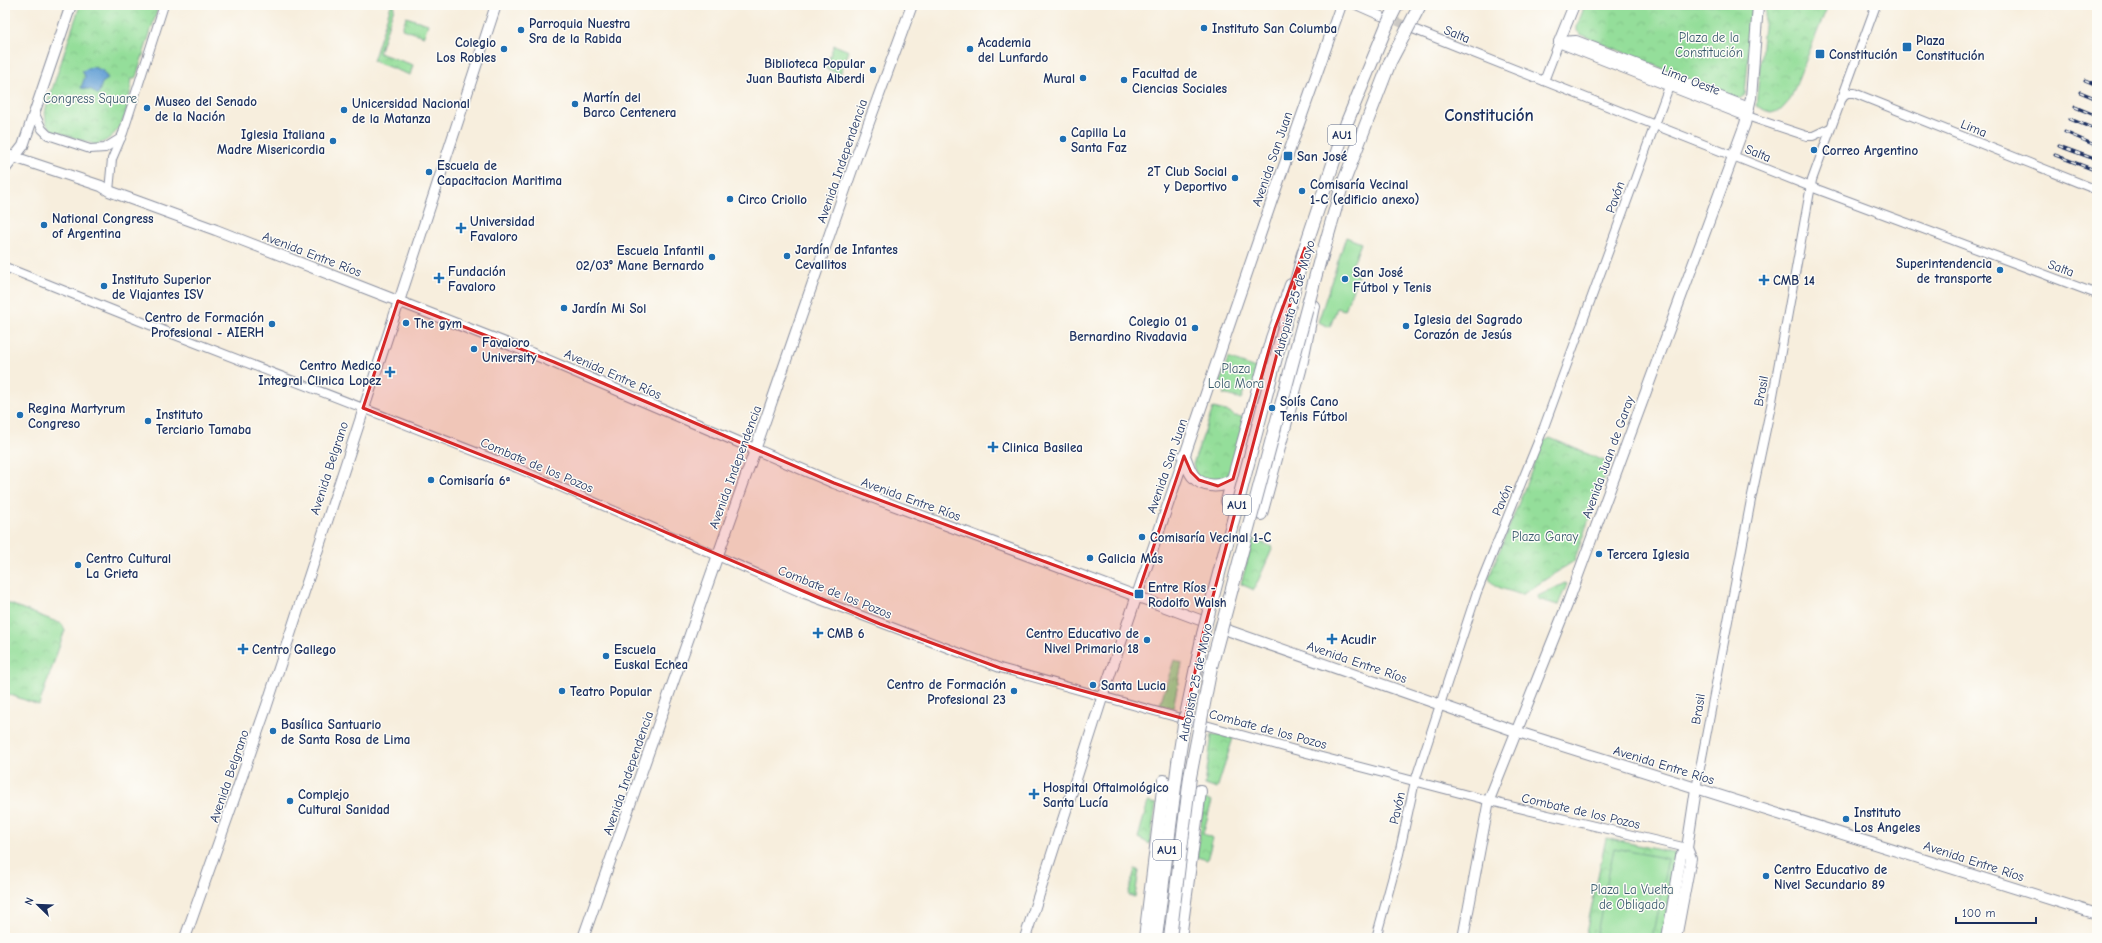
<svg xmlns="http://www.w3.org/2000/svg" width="2102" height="943" font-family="'Comic Neue',sans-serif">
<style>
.park{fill:url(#park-crowns);stroke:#58867c}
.garden{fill:#94de9a;stroke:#58867c}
.water{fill:#65a0d5;stroke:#40689a}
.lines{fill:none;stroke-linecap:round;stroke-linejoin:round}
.minor-tunnel{stroke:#cbc8c4;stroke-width:8;stroke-dasharray:8 4;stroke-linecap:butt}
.major-tunnel{stroke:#cbc8c4;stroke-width:10;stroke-dasharray:10 5;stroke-linecap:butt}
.minor-casing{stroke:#898e9e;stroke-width:10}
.major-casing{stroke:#898e9e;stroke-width:12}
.highway-casing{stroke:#898e9e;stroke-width:14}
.minor{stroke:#fff;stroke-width:8}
.major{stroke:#fff;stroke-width:10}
.highway{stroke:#fff;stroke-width:12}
.rail-casing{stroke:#1b2f5e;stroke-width:3}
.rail{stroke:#fdfcf7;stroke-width:1.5;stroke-dasharray:4.5;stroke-linecap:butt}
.highway-bridge-casing{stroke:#898e9e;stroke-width:14;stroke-linecap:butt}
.highway-bridge{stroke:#fff;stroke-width:12}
.marked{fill:#d62828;fill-opacity:0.2;stroke:#d62828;stroke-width:3;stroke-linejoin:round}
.poi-dot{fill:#1f6fb2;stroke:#fdfcf7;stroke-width:1.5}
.labels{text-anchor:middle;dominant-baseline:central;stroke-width:3;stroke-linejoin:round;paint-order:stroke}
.shield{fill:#fdfcf7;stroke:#5f6c8c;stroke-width:1}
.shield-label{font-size:12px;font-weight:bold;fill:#1b2f5e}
.poi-label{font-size:13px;font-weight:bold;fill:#1b2f5e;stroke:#fdfcf7;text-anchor:start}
.street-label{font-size:13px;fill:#1b2f5e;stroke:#fdfcf7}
.park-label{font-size:13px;fill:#395b6d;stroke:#fdfcf7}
.district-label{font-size:17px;font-weight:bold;fill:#1b2f5e;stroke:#fdfcf7}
</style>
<defs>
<pattern id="park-crowns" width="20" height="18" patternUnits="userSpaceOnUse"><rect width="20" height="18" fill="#94de9a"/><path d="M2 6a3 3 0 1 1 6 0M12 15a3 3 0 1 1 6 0" fill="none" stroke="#7fbf87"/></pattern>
</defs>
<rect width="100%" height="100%" fill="#fdfcf7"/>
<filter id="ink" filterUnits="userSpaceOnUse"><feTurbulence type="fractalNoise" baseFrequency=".025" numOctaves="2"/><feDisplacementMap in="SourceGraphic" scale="8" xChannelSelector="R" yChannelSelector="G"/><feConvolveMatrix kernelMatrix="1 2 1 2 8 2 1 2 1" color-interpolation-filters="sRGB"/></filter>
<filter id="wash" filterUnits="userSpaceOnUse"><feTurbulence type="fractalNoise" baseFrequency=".012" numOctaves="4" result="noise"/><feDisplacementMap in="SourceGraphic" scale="16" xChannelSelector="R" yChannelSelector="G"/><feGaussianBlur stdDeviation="0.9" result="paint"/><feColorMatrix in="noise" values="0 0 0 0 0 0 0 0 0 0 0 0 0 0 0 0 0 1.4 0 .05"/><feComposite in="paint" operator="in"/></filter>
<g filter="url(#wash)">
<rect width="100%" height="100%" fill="#f7eedd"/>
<!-- park -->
<g class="park">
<path d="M 80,5 L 159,5 L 136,77 L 135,78 L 132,78 C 129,105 125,136 96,145 L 52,130 L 46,123 L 45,111 Z"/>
<polygon points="391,5 395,5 379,53 413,65 410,75 373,61"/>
<polygon points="1585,5 1753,5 1745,95 1739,99 1728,96 1580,34 1577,31 1577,26"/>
<polygon points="1766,5 1828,5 1790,100 1781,110 1771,113 1756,106"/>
<polygon points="406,17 428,24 424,36 402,29"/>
<polygon points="1228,358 1258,369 1252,388 1246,386 1241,399 1223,394 1226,390 1220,383"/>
<polygon points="1213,408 1230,412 1234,416 1245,417 1230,474 1214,483 1196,476 1193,464"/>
<path d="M 1550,438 L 1609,463 L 1574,561 L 1523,594 L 1519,594 C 1509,590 1491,588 1489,577 L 1543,442 Z"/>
<polygon points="1253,539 1273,547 1254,590 1241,584"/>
<polygon points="1565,583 1567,584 1558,605 1538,599 1538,596"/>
<polygon points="5,602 62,624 65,630 39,705 5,693"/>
<polygon points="1174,660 1182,663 1173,708 1160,704"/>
<polygon points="1212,734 1233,738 1217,789 1205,785"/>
<polygon points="1204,798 1212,801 1203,834 1213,838 1207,860 1197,857"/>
<polygon points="1148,802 1156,804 1150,844 1138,838"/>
<polygon points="1606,838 1678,854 1663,938 1585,938"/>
<polygon points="1135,869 1139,870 1135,897 1128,895"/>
</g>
<!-- garden -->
<g class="garden">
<polygon points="834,45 849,51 840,74 825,68"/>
<polygon points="1346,237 1361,243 1350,271 1358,275 1345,310 1337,308 1330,327 1318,322"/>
<polygon points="1614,848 1668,859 1652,938 1596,938"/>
</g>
<!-- water -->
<polygon class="water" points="92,67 102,70 108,79 102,83 98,95 92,90 81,88 85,76 82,71"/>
</g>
<g filter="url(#ink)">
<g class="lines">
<!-- minor-tunnel -->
<polyline class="minor-tunnel" points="1386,17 1412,28"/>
<!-- major-tunnel -->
<polyline class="major-tunnel" points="1200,620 1227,630"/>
<!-- minor casing -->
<g class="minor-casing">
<g id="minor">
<polyline points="1356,5 1381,16"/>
<polyline points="1413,29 1811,187 2097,294"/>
<polyline points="1544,81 1559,42"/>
<polyline points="1842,97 1847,93 1854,93 2097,190"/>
<polyline points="35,114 42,129 48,135 90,149 105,148 121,138"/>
<polyline points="1747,116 1807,136 1813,136 1830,128"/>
<polyline points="109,191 112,159 123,133 164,5"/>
<polyline points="5,267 170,333 517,468 802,593 1000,668 1295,750 1502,804 1687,848"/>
<polyline points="1696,789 1751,500 1772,401 1812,180 1876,5"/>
<polyline points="1376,938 1399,854 1415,781 1477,592 1544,427 1671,81"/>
</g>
</g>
<!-- major casing -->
<g class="major-casing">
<g id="major">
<polyline points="1559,42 1576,41 1749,108"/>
<polyline points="1559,42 1574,5"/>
<polyline points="1561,43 1747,116"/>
<polyline points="5,154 101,186 109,191 216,230 531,353 834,483 1200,620"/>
<polyline points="5,169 23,146 71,5"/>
<polyline points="1227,630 1518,732 2097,914"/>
<polyline points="185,938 266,708 496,5"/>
<polyline points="583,938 755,450 857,155 912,5"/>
<polyline points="1025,938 1103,695 1272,200 1341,5"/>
<polyline points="1463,938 1489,800 1567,605 1745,124 1751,98 1758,5"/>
<polyline points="1667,938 1681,856 1687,848 1696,789"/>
<polyline points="1676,938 1691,858 1687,848"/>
</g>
</g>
<!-- highway casing -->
<g class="highway-casing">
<g id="highway">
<polyline points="1302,257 1347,122 1387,25"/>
<polyline points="1320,263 1341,189 1390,62"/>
<path d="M 1184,456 C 1187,463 1189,471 1193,476 C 1203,488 1222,488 1233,479"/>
<polyline points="1227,501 1272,338 1291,285"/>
<polyline points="1261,514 1300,370 1313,306"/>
<polyline points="1145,938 1164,781"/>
<polyline points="1156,938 1178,763"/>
<polyline points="1180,938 1200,791"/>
</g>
</g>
<!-- minor -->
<use href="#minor" class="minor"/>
<!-- major -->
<use href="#major" class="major"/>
<!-- highway -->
<use href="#highway" class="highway"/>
<!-- rail casing -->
<g class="rail-casing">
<g id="rail">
<polyline points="2085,80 2097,85"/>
<polyline points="2080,92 2097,99"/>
<polyline points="2075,107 2097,116"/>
<polyline points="2070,119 2097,130"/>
<polyline points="2065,132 2097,146"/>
<polyline points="2059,146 2097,160"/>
<polyline points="2055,155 2097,171"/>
</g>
</g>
<!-- rail -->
<use href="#rail" class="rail"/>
<!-- highway-bridge casing -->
<g class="highway-bridge-casing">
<g id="highway-bridge">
<polyline points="1387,25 1397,5"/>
<polyline points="1390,62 1420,5"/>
<polyline points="1178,763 1184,725 1203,634 1305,248"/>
<polyline points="1170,938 1190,777 1211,667 1322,252"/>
</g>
</g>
<!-- highway-bridge -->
<use href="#highway-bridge" class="highway-bridge"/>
</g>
</g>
<!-- marked area -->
<path class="marked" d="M 1305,248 L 1203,634 L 1185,719 L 1000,668 L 880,624 L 539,478 L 363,408 L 398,301 L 554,362 L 834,483 L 1137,596 L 1184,456 L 1191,472 L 1199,480 L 1218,486 L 1233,479 L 1275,328 Z"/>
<!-- markers -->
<g class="poi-dot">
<circle cx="1204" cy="28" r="4"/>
<circle cx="521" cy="30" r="4"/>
<rect x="1902" y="42" width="10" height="10" rx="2"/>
<circle cx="504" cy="49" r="4"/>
<circle cx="970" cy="49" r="4"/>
<rect x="1815" y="49" width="10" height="10" rx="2"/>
<circle cx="873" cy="70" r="4"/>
<circle cx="1083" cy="78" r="4"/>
<circle cx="1124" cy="80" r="4"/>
<circle cx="575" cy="104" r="4"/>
<circle cx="147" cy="108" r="4"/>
<circle cx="344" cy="110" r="4"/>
<circle cx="1063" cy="139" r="4"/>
<circle cx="333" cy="141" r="4"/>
<circle cx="1814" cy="150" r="4"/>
<rect x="1283" y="151" width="10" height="10" rx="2"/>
<circle cx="429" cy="172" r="4"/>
<circle cx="1235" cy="178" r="4"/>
<circle cx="1302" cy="191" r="4"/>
<circle cx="730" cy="199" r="4"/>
<circle cx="44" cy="225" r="4"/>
<path d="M459 222h4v4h4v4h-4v4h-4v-4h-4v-4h4z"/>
<circle cx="787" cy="256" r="4"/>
<circle cx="712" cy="257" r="4"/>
<circle cx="2000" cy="270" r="4"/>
<path d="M437 272h4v4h4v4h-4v4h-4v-4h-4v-4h4z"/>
<circle cx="1345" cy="279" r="4"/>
<path d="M1762 274h4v4h4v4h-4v4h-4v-4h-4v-4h4z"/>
<circle cx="104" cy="286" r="4"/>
<circle cx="564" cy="308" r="4"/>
<circle cx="406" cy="323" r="4"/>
<circle cx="272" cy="324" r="4"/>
<circle cx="1406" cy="326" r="4"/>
<circle cx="1195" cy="328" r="4"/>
<circle cx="474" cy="349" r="4"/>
<path d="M388 366h4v4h4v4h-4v4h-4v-4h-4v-4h4z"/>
<circle cx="1272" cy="408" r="4"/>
<circle cx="20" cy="415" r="4"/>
<circle cx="148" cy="421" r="4"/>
<path d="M991 441h4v4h4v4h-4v4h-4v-4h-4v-4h4z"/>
<circle cx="431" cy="480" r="4"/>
<circle cx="1142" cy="537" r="4"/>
<circle cx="1599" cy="554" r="4"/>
<circle cx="1090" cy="558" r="4"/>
<circle cx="78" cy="565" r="4"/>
<rect x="1134" y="589" width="10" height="10" rx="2"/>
<path d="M816 627h4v4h4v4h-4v4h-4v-4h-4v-4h4z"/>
<path d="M1330 633h4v4h4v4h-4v4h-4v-4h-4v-4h4z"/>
<circle cx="1147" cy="640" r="4"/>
<path d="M241 643h4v4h4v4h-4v4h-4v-4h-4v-4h4z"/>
<circle cx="606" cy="656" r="4"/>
<circle cx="1093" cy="685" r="4"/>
<circle cx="562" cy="691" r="4"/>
<circle cx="1014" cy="691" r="4"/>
<circle cx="273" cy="731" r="4"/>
<path d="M1032 788h4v4h4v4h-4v4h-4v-4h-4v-4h4z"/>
<circle cx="290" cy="801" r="4"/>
<circle cx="1846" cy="819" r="4"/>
<circle cx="1766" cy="876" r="4"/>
</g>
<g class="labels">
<!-- shield labels -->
<g class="shield">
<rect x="1328" y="125" width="28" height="20" rx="3"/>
<rect x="1223" y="495" width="28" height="20" rx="3"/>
<rect x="1153" y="840" width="28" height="20" rx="3"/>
</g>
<g class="shield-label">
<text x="1342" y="135">AU1</text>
<text x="1237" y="505">AU1</text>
<text x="1167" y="850">AU1</text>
</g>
<!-- poi labels -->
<g class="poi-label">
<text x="529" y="23">Parroquia Nuestra<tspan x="529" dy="15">Sra de la Rabida</tspan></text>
<text x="1212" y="28">Instituto San Columba</text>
<text x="1916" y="40">Plaza<tspan x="1916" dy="15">Constitución</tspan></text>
<text x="496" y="42" text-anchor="end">Colegio<tspan x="496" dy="15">Los Robles</tspan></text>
<text x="978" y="42">Academia<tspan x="978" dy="15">del Lunfardo</tspan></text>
<text x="1829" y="54">Constitución</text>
<text x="865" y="63" text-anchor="end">Biblioteca Popular<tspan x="865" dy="15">Juan Bautista Alberdi</tspan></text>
<text x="1132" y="73">Facultad de<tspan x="1132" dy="15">Ciencias Sociales</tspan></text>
<text x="1075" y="78" text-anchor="end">Mural</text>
<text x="583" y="97">Martín del<tspan x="583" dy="15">Barco Centenera</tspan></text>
<text x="155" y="101">Museo del Senado<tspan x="155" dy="15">de la Nación</tspan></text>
<text x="352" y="103">Unicersidad Nacional<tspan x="352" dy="15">de la Matanza</tspan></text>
<text x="1071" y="132">Capilla La<tspan x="1071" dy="15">Santa Faz</tspan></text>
<text x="325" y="134" text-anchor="end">Iglesia Italiana<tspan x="325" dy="15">Madre Misericordia</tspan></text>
<text x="1822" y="150">Correo Argentino</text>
<text x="1297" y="156">San José</text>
<text x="437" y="165">Escuela de<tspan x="437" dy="15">Capacitacion Maritima</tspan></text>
<text x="1227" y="171" text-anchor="end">2T Club Social<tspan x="1227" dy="15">y Deportivo</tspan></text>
<text x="1310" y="184">Comisaría Vecinal<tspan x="1310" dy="15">1-C (edificio anexo)</tspan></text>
<text x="738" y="199">Circo Criollo</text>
<text x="52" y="218">National Congress<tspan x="52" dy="15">of Argentina</tspan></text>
<text x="470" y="221">Universidad<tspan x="470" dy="15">Favaloro</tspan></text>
<text x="795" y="249">Jardín de Infantes<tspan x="795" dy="15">Cevallitos</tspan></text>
<text x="704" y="250" text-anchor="end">Escuela Infantil<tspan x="704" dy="15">02/03° Mane Bernardo</tspan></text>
<text x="1992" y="263" text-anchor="end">Superintendencia<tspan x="1992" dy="15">de transporte</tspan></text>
<text x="448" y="271">Fundación<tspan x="448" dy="15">Favaloro</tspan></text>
<text x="1353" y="272">San José<tspan x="1353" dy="15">Fútbol y Tenis</tspan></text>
<text x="112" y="279">Instituto Superior<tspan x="112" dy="15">de Viajantes ISV</tspan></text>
<text x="1773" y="280">CMB 14</text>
<text x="572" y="308">Jardín Mi Sol</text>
<text x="264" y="317" text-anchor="end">Centro de Formación<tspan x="264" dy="15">Profesional - AIERH</tspan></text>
<text x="1414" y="319">Iglesia del Sagrado<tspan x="1414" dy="15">Corazón de Jesús</tspan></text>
<text x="1187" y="321" text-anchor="end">Colegio 01<tspan x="1187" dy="15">Bernardino Rivadavia</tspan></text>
<text x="414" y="323">The gym</text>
<text x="482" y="342">Favaloro<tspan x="482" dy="15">University</tspan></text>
<text x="381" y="365" text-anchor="end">Centro Medico<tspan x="381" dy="15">Integral Clinica Lopez</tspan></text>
<text x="1280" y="401">Solís Cano<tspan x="1280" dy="15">Tenis Fútbol</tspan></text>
<text x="28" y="408">Regina Martyrum<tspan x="28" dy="15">Congreso</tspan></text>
<text x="156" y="414">Instituto<tspan x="156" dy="15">Terciario Tamaba</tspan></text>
<text x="1002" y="447">Clinica Basilea</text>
<text x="439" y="480">Comisaría 6ª</text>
<text x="1150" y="537">Comisaría Vecinal 1-C</text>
<text x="1607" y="554">Tercera Iglesia</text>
<text x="86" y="558">Centro Cultural<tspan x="86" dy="15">La Grieta</tspan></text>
<text x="1098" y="558">Galicia Más</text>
<text x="1148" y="587">Entre Ríos -<tspan x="1148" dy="15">Rodolfo Walsh</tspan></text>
<text x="827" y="633">CMB 6</text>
<text x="1139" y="633" text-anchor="end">Centro Educativo de<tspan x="1139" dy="15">Nivel Primario 18</tspan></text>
<text x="1341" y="639">Acudir</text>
<text x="252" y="649">Centro Gallego</text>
<text x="614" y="649">Escuela<tspan x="614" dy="15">Euskal Echea</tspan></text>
<text x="1006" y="684" text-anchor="end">Centro de Formación<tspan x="1006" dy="15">Profesional 23</tspan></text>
<text x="1101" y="685">Santa Lucia</text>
<text x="570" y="691">Teatro Popular</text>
<text x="281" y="724">Basílica Santuario<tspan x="281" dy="15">de Santa Rosa de Lima</tspan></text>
<text x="1043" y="787">Hospital Oftalmológico<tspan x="1043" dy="15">Santa Lucía</tspan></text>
<text x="298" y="794">Complejo<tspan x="298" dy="15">Cultural Sanidad</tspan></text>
<text x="1854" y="812">Instituto<tspan x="1854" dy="15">Los Angeles</tspan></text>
<text x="1774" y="869">Centro Educativo de<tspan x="1774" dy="15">Nivel Secundario 89</tspan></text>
</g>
<!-- street labels -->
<g class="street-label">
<text transform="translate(1457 34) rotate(22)">Salta</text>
<text transform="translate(1691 80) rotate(21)">Lima Oeste</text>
<text transform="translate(1974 128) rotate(22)">Lima</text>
<text transform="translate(1758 153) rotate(22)">Salta</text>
<text transform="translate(1272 159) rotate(-71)">Avenida San Juan</text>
<text transform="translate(842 161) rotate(-71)">Avenida Independencia</text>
<text transform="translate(1615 197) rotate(-70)">Pavón</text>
<text transform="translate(312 254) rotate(21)">Avenida Entre Ríos</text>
<text transform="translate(2061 268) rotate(20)">Salta</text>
<text transform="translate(1294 298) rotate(-74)">Autopista 25 de Mayo</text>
<text transform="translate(613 374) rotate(24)">Avenida Entre Ríos</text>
<text transform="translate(1761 391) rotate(-79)">Brasil</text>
<text transform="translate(1608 457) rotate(-70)">Avenida Juan de Garay</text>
<text transform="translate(537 465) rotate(23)">Combate de los Pozos</text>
<text transform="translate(1167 466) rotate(-71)">Avenida San Juan</text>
<text transform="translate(735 467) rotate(-70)">Avenida Independencia</text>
<text transform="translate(329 468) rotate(-72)">Avenida Belgrano</text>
<text transform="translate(911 499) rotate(20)">Avenida Entre Ríos</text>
<text transform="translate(1502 500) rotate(-67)">Pavón</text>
<text transform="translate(835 592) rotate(22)">Combate de los Pozos</text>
<text transform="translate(1357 662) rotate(19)">Avenida Entre Ríos</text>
<text transform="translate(1195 682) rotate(-78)">Autopista 25 de Mayo</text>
<text transform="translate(1698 709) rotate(-80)">Brasil</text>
<text transform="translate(1268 729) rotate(15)">Combate de los Pozos</text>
<text transform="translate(1664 765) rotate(17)">Avenida Entre Ríos</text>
<text transform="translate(628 773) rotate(-71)">Avenida Independencia</text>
<text transform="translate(229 776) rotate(-71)">Avenida Belgrano</text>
<text transform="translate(1397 808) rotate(-77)">Pavón</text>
<text transform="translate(1581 811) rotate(13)">Combate de los Pozos</text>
<text transform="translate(1974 861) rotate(18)">Avenida Entre Ríos</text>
</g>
<!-- park labels -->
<g class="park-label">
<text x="1709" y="37">Plaza de la<tspan x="1709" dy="15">Constitución</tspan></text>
<text x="90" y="98">Congress Square</text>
<text x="1236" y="368">Plaza<tspan x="1236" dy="15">Lola Mora</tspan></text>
<text x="1545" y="536">Plaza Garay</text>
<text x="1632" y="889">Plaza La Vuelta<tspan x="1632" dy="15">de Obligado</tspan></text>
</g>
<!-- district labels -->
<g class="district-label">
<text x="1489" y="115">Constitución</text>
</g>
</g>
<!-- margin -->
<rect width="2102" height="943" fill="none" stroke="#fdfcf7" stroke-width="20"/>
<!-- north arrow -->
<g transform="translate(38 905) rotate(293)" stroke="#fdfcf7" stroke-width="3" paint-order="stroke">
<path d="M0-3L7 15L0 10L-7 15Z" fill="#1b2f5e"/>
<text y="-6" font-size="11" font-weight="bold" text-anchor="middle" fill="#1b2f5e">N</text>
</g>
<!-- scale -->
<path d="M1956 917v6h80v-6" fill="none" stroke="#1b2f5e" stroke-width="2"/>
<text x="1962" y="917" font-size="12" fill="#1b2f5e" stroke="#fdfcf7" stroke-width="3" paint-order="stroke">100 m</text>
</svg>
